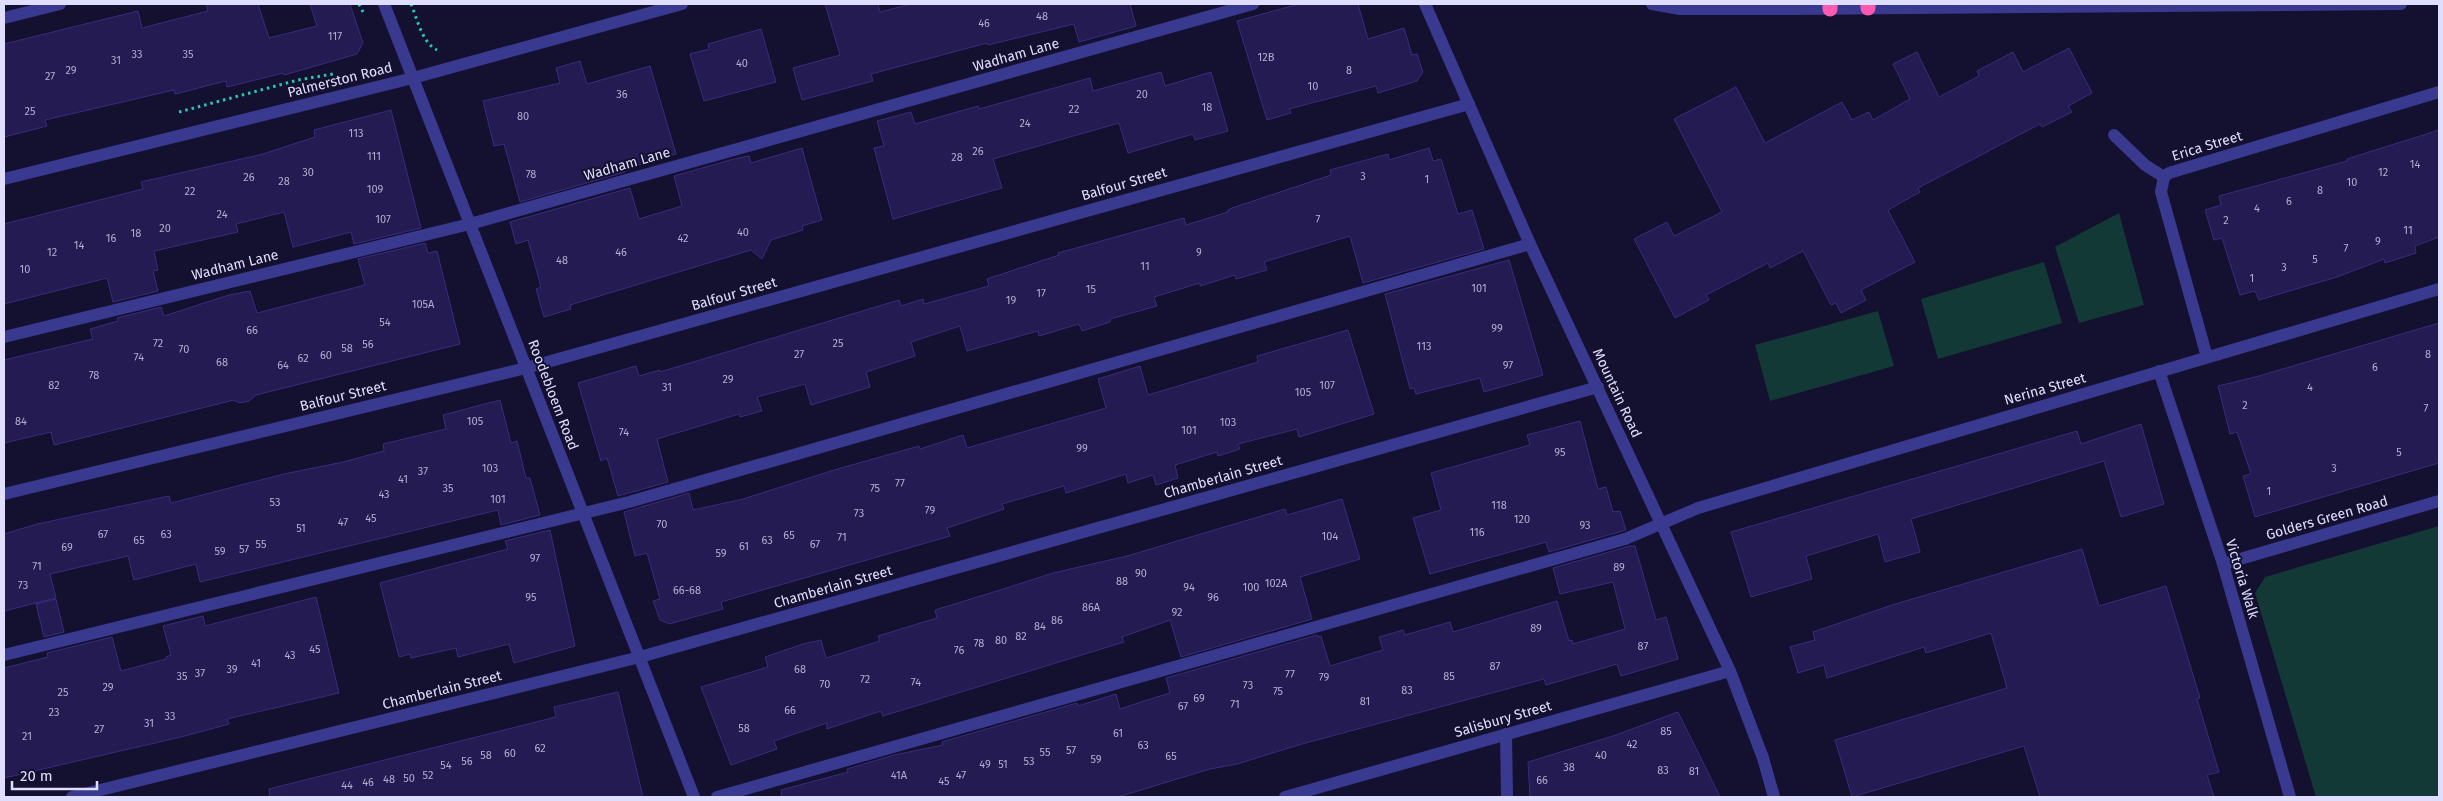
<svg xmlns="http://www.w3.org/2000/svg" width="2443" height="801" font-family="'Fira Sans',sans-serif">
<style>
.green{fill:#133936}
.building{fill:#231b51;stroke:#382c7e}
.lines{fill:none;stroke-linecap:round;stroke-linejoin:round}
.path{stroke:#29c8b7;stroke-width:3;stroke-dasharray:2.5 4;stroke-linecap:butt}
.minor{stroke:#393990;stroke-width:12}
.highway{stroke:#ff59b0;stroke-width:15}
.labels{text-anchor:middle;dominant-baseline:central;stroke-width:4;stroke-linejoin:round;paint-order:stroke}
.number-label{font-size:11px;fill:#b1add4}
.street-label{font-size:14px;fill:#e0deff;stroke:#14102f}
</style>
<rect width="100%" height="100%" fill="#14102f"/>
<!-- green -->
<g class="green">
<polygon points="2119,213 2144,305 2079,323 2055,247"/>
<polygon points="2044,262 2062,323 1938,359 1921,299"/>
<polygon points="1878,311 1894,366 1770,401 1755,345"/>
<polygon points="2439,526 2439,797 2316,797 2255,593 2265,577"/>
</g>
<!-- building -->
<g class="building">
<polygon points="206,4 258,4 269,38 317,26 310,4 350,4 363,43 357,54 284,75 283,73 227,87 226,81 175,94 174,90 45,120 47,126 4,137 4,44 138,11 142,28 208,11"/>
<polygon points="825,4 878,4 880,12 911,4 1130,4 1136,26 1079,42 1074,24 988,45 987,43 871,74 873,81 802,100 793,68 840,55"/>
<polygon points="1299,4 1358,4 1368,39 1404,28 1412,55 1417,54 1423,72 1417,81 1378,93 1376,86 1289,109 1291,113 1267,120 1237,21"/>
<polygon points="761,29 776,82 704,101 690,54 709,49 708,44"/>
<polygon points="2069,48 2092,93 2068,106 2072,112 2042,127 2040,124 1918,188 1920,192 1888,210 1915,262 1861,290 1866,300 1841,313 1836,303 1831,305 1803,251 1770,268 1768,263 1706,295 1709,300 1675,318 1634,239 1667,222 1674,236 1722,212 1674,119 1736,87 1765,143 1842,102 1852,120 1869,112 1873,120 1910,99 1893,64 1917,52 1939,97 1979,76 1977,71 2013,52 2023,72"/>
<polygon points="580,61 587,84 650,66 676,154 624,169 625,172 520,202 504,144 494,146 483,101 560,83 556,68"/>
<polygon points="1161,72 1165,86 1211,72 1228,131 1195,140 1193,134 1128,153 1119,123 993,159 1002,188 893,219 874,148 884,146 877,121 911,112 915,124 978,106 979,109 1090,78 1093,91"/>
<polygon points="391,110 421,228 354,244 351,232 293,247 284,212 236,224 238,232 154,251 158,270 153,271 158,291 113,302 107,278 4,304 4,224 143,189 141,182 263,154 315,137 314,130"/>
<polygon points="2439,130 2439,237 2415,246 2416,253 2385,263 2384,259 2337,277 2259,300 2255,291 2240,295 2222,238 2214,240 2205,210 2221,205 2219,196 2347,161 2347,159"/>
<polygon points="802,148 822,220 802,226 803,230 771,240 762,259 751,250 570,305 571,309 544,317 536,289 541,287 528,240 516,244 510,222 630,188 639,219 682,206 674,176 734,159 749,156 751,163"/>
<polygon points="1429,148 1433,161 1441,159 1458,214 1472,210 1484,249 1363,283 1350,236 1264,262 1267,270 1236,279 1235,275 1200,286 1200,283 1154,297 1157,306 1110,319 1110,322 1082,331 1079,324 1039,336 1038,331 967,351 960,326 911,342 915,356 866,372 870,387 811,405 805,384 757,397 762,411 740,417 739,414 657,439 668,482 618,496 607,458 601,461 578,383 636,366 639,376 660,370 660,372 899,300 901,306 923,299 924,304 989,286 987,279 1059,255 1058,253 1184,218 1186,225 1228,212 1228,210 1232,208 1331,175 1330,170 1388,154 1389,160"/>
<polygon points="425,243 428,253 437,251 460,344 256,395 249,401 239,403 234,400 54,445 51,432 4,443 4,360 93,339 90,329 118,321 117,318 161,307 164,316 229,295 250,291 257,313 365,285 358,259"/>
<polygon points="1509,260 1543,375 1484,392 1480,378 1416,394 1414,388 1410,389 1385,294"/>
<polygon points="2439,323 2439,463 2255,517 2243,476 2251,474 2237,432 2230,434 2218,386 2259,376"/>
<polygon points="1348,330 1374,414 1299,437 1297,429 1238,444 1240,449 1218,456 1217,452 1175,465 1178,478 1156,485 1153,475 1128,483 1126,474 1066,493 1064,486 1002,504 1004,509 947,528 950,536 721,602 723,609 669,624 660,620 653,601 660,599 647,553 635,556 624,512 689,493 693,510 743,499 834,470 919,446 920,449 963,435 967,448 1106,408 1098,379 1140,366 1148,395 1258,362 1257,356"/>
<polygon points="500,400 511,443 517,441 526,478 530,478 540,515 501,525 498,510 200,582 196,564 134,580 128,556 50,574 56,598 4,611 4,534 37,524 169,496 171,503 284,474 343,462 384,451 383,444 446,429 443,415"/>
<polygon points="1580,421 1598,489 1606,487 1613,512 1620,511 1626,530 1549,552 1546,542 1430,574 1413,518 1441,510 1431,473 1530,445 1527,435"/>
<polygon points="2141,424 2164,504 2121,517 2104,461 1911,519 1920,552 1885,562 1878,534 1806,556 1812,579 1751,597 1731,532 2077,431 2081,444"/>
<polygon points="1342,499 1360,559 1300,577 1312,619 1181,657 1170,620 1122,637 1124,642 883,716 881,711 827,729 827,723 774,741 777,749 731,765 701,687 768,667 765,657 803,644 821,640 826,658 880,641 878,636 937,618 935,610 997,591 1053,573 1127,556 1285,509 1287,515"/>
<polygon points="550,530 575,646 514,663 509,644 458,657 456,648 411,658 410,654 399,657 380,583 508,549 505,541"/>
<polygon points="1630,546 1635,546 1656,620 1666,617 1678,659 1621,676 1617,664 1546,685 1544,679 1302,744 1237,764 1210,769 1118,797 782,797 781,790 848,772 847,769 894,755 943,745 942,742 952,739 1077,703 1078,706 1116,694 1120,709 1144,701 1170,693 1166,678 1317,635 1318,637 1321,636 1330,666 1383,650 1379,637 1403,630 1405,635 1450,622 1453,632 1557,601 1569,641 1572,640 1573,644 1625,629 1613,582 1560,594 1553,568"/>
<polygon points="2082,549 2099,606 2166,586 2200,698 2197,699 2219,772 2207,775 2214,797 2040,797 2024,746 1852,797 1835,740 2007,688 1991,633 1926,653 1924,647 1827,678 1824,665 1798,673 1790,647 1815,640 1813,632 1892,605"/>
<polygon points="316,597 339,693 227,719 229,724 185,736 4,778 4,668 48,657 47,653 112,637 121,671 166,659 166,657 171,655 163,626 203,616 205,626"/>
<polygon points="56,599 64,632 44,637 36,604"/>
<polygon points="618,692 643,797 270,797 269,789 556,717 554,707"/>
<polygon points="1678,712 1720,797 1530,797 1528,762 1613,736"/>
</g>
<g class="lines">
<!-- path -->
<g class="path">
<polyline points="359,4 363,12"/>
<path d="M 411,4 C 417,18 422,43 437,50"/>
<polyline points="179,112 298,80 333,74"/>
</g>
<!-- minor -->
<g class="minor">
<polyline points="384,4 694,797"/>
<polyline points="1425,4 1530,244 1730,671 1763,758 1774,797"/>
<polyline points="1652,4 1680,9 1789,9 2401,4"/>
<polyline points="4,18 60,4"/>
<polyline points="2114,135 2145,165 2164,177"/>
<polyline points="4,179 413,78 682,4"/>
<polyline points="4,337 470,224 1253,4"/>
<polyline points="2207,357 2161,192 2164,177 2169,173 2439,92"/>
<polyline points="2159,371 2223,564 2290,797"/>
<polyline points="4,494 526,368 1469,104"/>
<polyline points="2223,564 2439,501"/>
<polyline points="4,655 629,502 1530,244"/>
<polyline points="1506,734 1507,797"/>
<polyline points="72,797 640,657 1598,387"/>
<polyline points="717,797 1625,539 1698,508 2439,289"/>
<polyline points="1285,797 1730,671"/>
</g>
<!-- highway -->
<g class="highway">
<polyline points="1868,4 1868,8"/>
<polyline points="1830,9 1830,4"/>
</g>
</g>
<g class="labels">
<!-- number labels -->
<g class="number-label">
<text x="1042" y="16">48</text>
<text x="984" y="23">46</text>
<text x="335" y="36">117</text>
<text x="137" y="54">33</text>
<text x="188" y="54">35</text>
<text x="1266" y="57">12B</text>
<text x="116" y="60">31</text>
<text x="742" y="63">40</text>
<text x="71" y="70">29</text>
<text x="1349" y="70">8</text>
<text x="50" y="76">27</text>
<text x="1313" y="86">10</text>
<text x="622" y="94">36</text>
<text x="1142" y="94">20</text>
<text x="1207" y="107">18</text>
<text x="1074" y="109">22</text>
<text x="30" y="111">25</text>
<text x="523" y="116">80</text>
<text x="1025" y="123">24</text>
<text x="356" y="133">113</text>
<text x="978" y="151">26</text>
<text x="374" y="156">111</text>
<text x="957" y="157">28</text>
<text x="2415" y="164">14</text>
<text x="308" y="172">30</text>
<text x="2383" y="172">12</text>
<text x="531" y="174">78</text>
<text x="1363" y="176">3</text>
<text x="249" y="177">26</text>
<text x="1427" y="179">1</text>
<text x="284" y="181">28</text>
<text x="2352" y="182">10</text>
<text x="375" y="189">109</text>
<text x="2320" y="190">8</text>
<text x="190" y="191">22</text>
<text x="2289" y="201">6</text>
<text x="2257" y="208">4</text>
<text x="222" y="214">24</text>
<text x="383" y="219">107</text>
<text x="1318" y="219">7</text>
<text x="2226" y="220">2</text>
<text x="165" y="228">20</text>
<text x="2408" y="230">11</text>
<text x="743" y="232">40</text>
<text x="136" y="233">18</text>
<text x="111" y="238">16</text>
<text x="683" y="238">42</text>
<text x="2378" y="241">9</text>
<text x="79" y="245">14</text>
<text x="2346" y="248">7</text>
<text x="52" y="252">12</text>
<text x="621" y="252">46</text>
<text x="1199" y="252">9</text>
<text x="2315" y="259">5</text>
<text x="562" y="260">48</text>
<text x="1145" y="266">11</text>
<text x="2284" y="267">3</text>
<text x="25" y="269">10</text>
<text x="2252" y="278">1</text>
<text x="1479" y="288">101</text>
<text x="1091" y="289">15</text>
<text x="1041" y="293">17</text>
<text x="1011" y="300">19</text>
<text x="423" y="304">105A</text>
<text x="385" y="322">54</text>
<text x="1497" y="328">99</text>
<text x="252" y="330">66</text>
<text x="158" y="343">72</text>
<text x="838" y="343">25</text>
<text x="368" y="344">56</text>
<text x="1424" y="346">113</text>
<text x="347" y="348">58</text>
<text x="184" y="349">70</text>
<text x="799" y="354">27</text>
<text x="2428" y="354">8</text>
<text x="326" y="355">60</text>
<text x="139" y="357">74</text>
<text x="303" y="358">62</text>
<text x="222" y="362">68</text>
<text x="283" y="365">64</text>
<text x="1508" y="365">97</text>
<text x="2375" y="367">6</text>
<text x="94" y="375">78</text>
<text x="728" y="379">29</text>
<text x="54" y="385">82</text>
<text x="1327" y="385">107</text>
<text x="667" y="387">31</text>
<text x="2310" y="387">4</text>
<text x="1303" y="392">105</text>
<text x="2245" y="405">2</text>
<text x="2426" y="408">7</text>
<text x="21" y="421">84</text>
<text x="475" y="421">105</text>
<text x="1228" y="422">103</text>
<text x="1189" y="430">101</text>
<text x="624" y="432">74</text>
<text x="1082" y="448">99</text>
<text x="1560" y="452">95</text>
<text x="2399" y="452">5</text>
<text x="490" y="468">103</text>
<text x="2334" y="468">3</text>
<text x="423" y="471">37</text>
<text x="403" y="479">41</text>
<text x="900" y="483">77</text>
<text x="448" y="488">35</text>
<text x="875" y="488">75</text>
<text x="2269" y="491">1</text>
<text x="384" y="494">43</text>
<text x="498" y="499">101</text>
<text x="275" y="502">53</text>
<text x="1499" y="505">118</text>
<text x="930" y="510">79</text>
<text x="859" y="513">73</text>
<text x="371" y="518">45</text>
<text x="1522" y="519">120</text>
<text x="343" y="522">47</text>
<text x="662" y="524">70</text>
<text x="1585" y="525">93</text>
<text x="301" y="528">51</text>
<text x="1477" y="532">116</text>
<text x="103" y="534">67</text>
<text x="166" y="534">63</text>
<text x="789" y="535">65</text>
<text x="1330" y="536">104</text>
<text x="842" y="537">71</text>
<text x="139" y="540">65</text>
<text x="767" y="540">63</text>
<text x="261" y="544">55</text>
<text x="815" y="544">67</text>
<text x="744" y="546">61</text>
<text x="67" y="547">69</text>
<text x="244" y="549">57</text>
<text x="220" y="551">59</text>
<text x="721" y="553">59</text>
<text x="535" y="558">97</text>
<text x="37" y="566">71</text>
<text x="1619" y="567">89</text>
<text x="1141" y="573">90</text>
<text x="1122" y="581">88</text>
<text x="1276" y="583">102A</text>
<text x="23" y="585">73</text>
<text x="1189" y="587">94</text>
<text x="1251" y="587">100</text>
<text x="687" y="590">66-68</text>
<text x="531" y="597">95</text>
<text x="1213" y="597">96</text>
<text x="1091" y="607">86A</text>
<text x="1177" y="612">92</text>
<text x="1057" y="620">86</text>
<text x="1040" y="626">84</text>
<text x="1536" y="628">89</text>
<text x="1021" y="636">82</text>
<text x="1001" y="640">80</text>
<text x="979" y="643">78</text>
<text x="1643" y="646">87</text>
<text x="315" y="649">45</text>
<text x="959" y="650">76</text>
<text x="290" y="655">43</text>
<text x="256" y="663">41</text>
<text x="1495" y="666">87</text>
<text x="232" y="669">39</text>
<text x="800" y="669">68</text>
<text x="200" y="673">37</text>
<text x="1290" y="674">77</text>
<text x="182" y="676">35</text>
<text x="1449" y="676">85</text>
<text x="1324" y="677">79</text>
<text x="865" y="679">72</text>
<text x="916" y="682">74</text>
<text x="825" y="684">70</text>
<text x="1248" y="685">73</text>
<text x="108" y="687">29</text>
<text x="1407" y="690">83</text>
<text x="1278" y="691">75</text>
<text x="63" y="692">25</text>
<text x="1199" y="698">69</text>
<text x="1365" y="701">81</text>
<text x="1235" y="704">71</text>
<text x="1183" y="706">67</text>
<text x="790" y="710">66</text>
<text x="54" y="712">23</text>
<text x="170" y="716">33</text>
<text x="149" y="723">31</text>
<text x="744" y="728">58</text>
<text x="99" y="729">27</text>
<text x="1666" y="731">85</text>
<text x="1118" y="733">61</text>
<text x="27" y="736">21</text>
<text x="1632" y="744">42</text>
<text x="1143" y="745">63</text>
<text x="540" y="748">62</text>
<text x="1071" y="750">57</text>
<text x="1045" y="752">55</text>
<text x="510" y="753">60</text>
<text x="486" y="755">58</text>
<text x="1601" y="755">40</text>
<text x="1171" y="756">65</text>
<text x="1096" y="759">59</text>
<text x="467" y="761">56</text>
<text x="1029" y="761">53</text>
<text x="985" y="764">49</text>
<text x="1003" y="764">51</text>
<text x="446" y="765">54</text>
<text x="1569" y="767">38</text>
<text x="1663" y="770">83</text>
<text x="1694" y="771">81</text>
<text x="428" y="775">52</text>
<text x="899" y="775">41A</text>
<text x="961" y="775">47</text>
<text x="409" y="778">50</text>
<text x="389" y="779">48</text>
<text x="1542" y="780">66</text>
<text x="944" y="781">45</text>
<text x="368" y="782">46</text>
<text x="347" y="785">44</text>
</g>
<!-- street labels -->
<g class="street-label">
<text transform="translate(1016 55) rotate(-16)">Wadham Lane</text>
<text transform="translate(340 80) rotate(-14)">Palmerston Road</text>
<text transform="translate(2207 146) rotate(-17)">Erica Street</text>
<text transform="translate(627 164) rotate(-16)">Wadham Lane</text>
<text transform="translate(1124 184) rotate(-16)">Balfour Street</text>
<text transform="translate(235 265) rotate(-14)">Wadham Lane</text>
<text transform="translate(734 294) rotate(-16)">Balfour Street</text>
<text transform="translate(2045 389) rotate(-16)">Nerina Street</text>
<text transform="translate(1617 393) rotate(65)">Mountain Road</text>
<text transform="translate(553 395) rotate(69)">Roodebloem Road</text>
<text transform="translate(343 396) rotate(-14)">Balfour Street</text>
<text transform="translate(1223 477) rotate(-16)">Chamberlain Street</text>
<text transform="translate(2327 518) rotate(-16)">Golders Green Road</text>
<text transform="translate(2242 579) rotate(73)">Victoria Walk</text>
<text transform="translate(833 587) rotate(-16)">Chamberlain Street</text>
<text transform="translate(442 690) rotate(-14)">Chamberlain Street</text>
<text transform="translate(1503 719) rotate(-16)">Salisbury Street</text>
</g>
</g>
<!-- border -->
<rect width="2443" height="801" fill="none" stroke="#e0deff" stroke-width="10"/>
<!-- scale -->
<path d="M12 781v8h85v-8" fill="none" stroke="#e0deff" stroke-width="2.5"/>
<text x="20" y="781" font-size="15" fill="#e0deff" stroke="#14102f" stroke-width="4" paint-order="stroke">20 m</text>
</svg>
